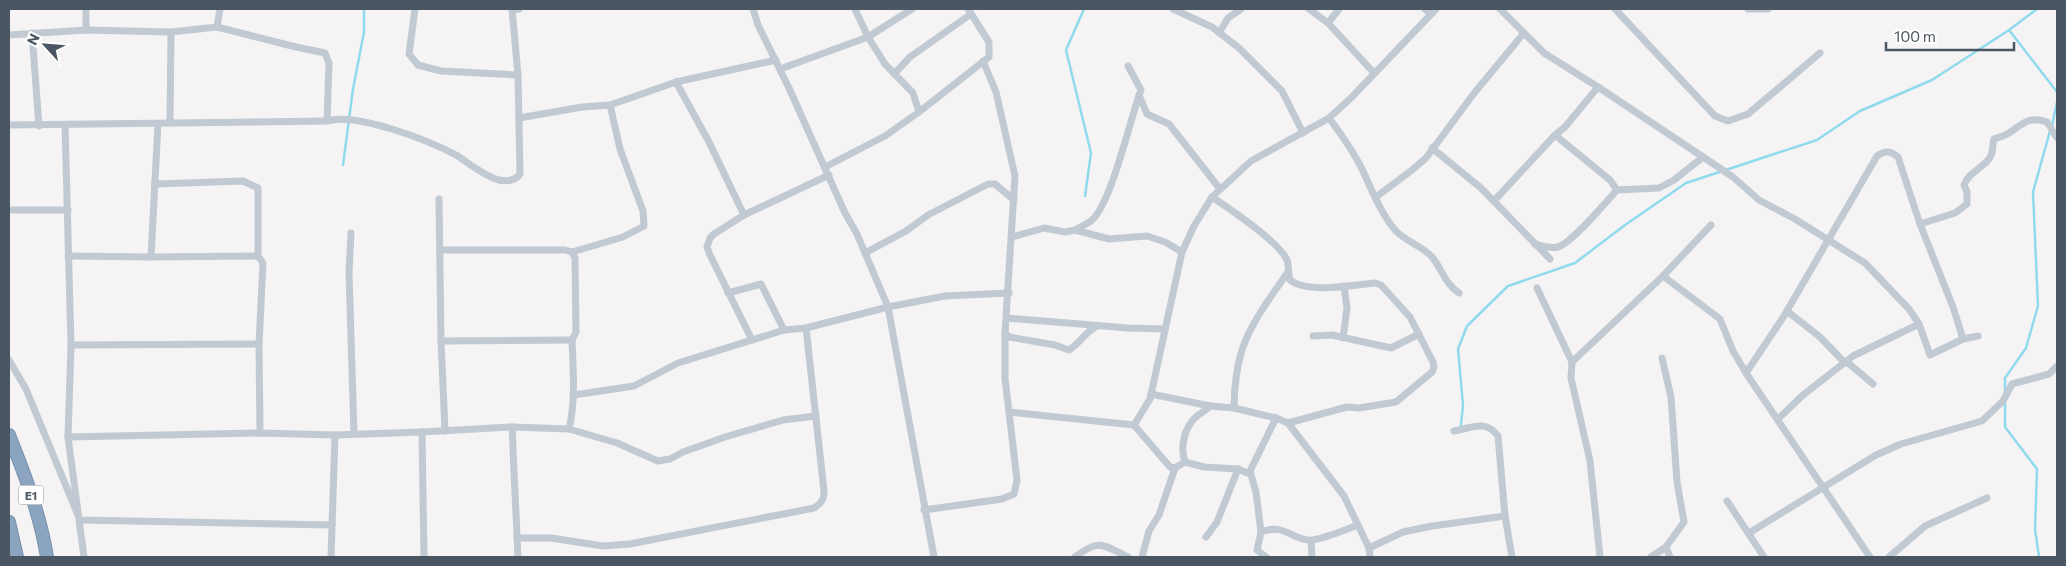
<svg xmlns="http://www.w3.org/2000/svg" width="2066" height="566" font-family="Commissioner,sans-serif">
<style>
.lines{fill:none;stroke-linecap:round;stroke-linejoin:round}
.stream{stroke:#90daee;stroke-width:2.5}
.highway-casing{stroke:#7690ad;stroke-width:14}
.street{stroke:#c1cad2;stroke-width:7}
.highway{stroke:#8ba5c1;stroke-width:12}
.labels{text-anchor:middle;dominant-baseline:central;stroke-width:4.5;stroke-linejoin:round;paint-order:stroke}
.shield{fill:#fff;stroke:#808990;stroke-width:1}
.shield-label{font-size:12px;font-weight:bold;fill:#4a5661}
</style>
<rect width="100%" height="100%" fill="#f5f3f3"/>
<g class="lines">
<!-- stream -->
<g class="stream">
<polyline points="1084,9 1066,50 1091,153 1085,196"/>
<polyline points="2009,30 2057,92"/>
<polyline points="2052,126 2057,102"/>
<polyline points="343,165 353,89 364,32 364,9"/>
<polyline points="2005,392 2005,378 2026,348 2038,306 2033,192 2050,131"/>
<polyline points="2005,402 2005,427 2037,469 2035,529 2039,557"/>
<polyline points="1461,425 1463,405 1458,349 1467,326 1508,286 1575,263 1625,225 1686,183 1817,140 1860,111 1932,80 2009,30 2037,9"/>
</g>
<!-- highway casing -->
<g class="highway-casing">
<g id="highway">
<path d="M 9,435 C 25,475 40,514 47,557"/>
<polyline points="9,522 17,557"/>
</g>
</g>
<!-- street -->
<g class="street">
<polyline points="86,9 86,30"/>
<polyline points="415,9 409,54 418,65 441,71 518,75"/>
<polyline points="753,9 758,25 789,88 845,213 857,234 888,307 934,557"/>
<polyline points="855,9 868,37 885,64 913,93 919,112"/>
<polyline points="1173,9 1212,27 1239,48 1282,91 1303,133"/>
<polyline points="1309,9 1328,23 1374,73"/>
<polyline points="1425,9 1431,14"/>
<polyline points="1500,9 1544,53 1598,87 1733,177 1759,200 1795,219 1865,263 1909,309 1919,324 1930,355 1963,339 1978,336"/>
<polyline points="1615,9 1715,116 1728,121 1748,114 1820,53"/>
<polyline points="1748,9 1768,9"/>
<polyline points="512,10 519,9"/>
<polyline points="1328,23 1339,9"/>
<polyline points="217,27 220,9"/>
<polyline points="32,33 39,126"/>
<polyline points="1219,33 1228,18 1241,9"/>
<polyline points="9,35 86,30 171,32 217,27 296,47 325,53 329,63 327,121"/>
<polyline points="983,61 996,92 1015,176 1005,333 1005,379 1009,412"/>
<polyline points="780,69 868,37 912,9"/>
<polyline points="894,74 910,57 971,14"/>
<polyline points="676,82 709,142 744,215"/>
<polyline points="1139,95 1147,114 1169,124 1220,189"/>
<polyline points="519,118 582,107 610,105 676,82 776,60"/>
<path d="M 1329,118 C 1341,134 1353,151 1362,169 C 1372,190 1380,212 1395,230 C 1406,242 1421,245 1432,257 C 1442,269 1445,284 1459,293"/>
<polyline points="170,123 171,32"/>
<path d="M 9,125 L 327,121 C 356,112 428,140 456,155 C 469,163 484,176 499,180 C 507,182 516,180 520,174 L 518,75 L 512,9"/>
<polyline points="65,125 71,345 68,437 84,557"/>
<polyline points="1555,135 1610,180 1617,190"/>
<polyline points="1432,148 1481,188 1550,259"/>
<polyline points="825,167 885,136 919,112 989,57 989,42 968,9"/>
<polyline points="155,184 243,181 258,188 258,256 263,263 259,344 260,433"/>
<path d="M 1212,197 C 1230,209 1279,242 1287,260 C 1289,265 1288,274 1290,280 C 1308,294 1353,285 1375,283 L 1381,285 L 1410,317 L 1433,362 L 1434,367 L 1432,372 L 1396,402 L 1359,408 L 1347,407 L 1288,423"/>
<polyline points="1376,197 1412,170 1426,158 1475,92 1524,33"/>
<polyline points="439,199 441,341 445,431"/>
<polyline points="1494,201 1555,135 1565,127 1598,87"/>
<polyline points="9,210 68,210"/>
<path d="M 1920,224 L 1955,213 L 1967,204 L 1967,192 L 1964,185 C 1968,173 1981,169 1989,159 C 1994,152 1992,147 1994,139 C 1999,137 2005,136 2009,133 C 2024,123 2028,116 2047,122 L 2057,138"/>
<path d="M 1075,230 C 1081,227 1087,224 1092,220 C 1112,202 1130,119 1141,90 L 1128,66"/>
<polyline points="351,233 349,273 354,433"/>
<polyline points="1012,237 1044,228 1065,232 1075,230 1109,239 1147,236 1165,242 1182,252"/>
<path d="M 1535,244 C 1543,246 1549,249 1558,247 C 1572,243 1605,203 1617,190 L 1659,188 L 1674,180 L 1703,157"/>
<polyline points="440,250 565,250 572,252 623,237 644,226 643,211 620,149 610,105"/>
<polyline points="865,253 906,231 928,215 988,184 995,184 1014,200"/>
<polyline points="68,256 151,257 258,256"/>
<polyline points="151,257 158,124"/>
<polyline points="1663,276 1720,319 1733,351 1746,373 1870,557"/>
<polyline points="1537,288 1572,362 1571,378 1590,461 1600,557"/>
<polyline points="728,293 761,284 784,330"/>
<polyline points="1787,311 1820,337 1845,363"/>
<polyline points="1007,318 1128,328 1165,329"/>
<path d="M 1005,333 L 1009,337 L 1055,345 L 1069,350 C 1080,343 1085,332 1097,326"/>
<polyline points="1313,336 1332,335 1391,348 1419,334"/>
<polyline points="1343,338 1347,308 1344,286"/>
<polyline points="752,340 710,255 707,247 710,238 714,234 744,215 829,175"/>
<polyline points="441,341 572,340"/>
<polyline points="71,345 259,344"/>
<polyline points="9,360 26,389 80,520 332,525"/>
<polyline points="1572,362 1663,276 1711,225"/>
<polyline points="1847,362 1873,384"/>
<path d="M 1746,373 L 1784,316 L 1877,156 C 1886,150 1890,151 1898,157 L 1920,224 L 1953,307 L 1963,339"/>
<polyline points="1151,394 1210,406 1234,408 1276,418 1288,423 1344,496 1369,548 1370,557"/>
<polyline points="574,395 634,386 678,363 784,330 806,328 888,307 945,296 1009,293"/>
<path d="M 1234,408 C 1234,389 1237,360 1245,342 C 1255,317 1273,294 1288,272"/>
<polyline points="1778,419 1803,395 1853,356 1919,324"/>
<polyline points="1134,425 1170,467 1175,468 1185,462 1204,467 1238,469 1250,474"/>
<polyline points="512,427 518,557"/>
<path d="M 569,429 C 576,400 573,369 572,340 L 576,332 L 575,258 L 572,252"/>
<path d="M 1454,431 C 1472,428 1485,419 1498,436 L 1505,516 L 1512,557"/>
<polyline points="422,432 424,557"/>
<polyline points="68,437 260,433 335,435 422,432 512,427 569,429 617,443 658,461 670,459 683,452 725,437 783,420 816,416"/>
<path d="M 1185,462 C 1180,447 1184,427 1197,416 C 1201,413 1206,410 1210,406"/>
<polyline points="1727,501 1764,557"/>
<polyline points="924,510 1002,499 1014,494 1017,480 1009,412 1134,425 1150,399 1182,252 1194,226 1212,197 1251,161 1329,118 1351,98 1436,9"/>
<path d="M 1261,532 C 1285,523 1290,539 1309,540 C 1319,541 1347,529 1358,525"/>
<polyline points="1749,533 1876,455 1901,444 1982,421 2003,401 2012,384 2049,374 2057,366"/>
<polyline points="1206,537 1217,522 1238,469"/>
<path d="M 517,538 L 551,538 L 603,546 L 630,544 L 814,508 C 822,503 824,499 824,491 L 806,328"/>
<polyline points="1311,541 1312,557"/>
<polyline points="1666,547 1670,557"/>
<polyline points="1369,548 1403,532 1432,526 1505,516"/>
<polyline points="331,557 335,435"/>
<path d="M 1075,557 C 1100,538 1103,545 1128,557"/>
<polyline points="1142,557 1149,531 1159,515 1175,468"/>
<polyline points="1266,557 1257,550 1261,532 1256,492 1250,471 1276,418"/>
<polyline points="1651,557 1666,547 1684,522 1677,482 1671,397 1662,358"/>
<polyline points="1889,557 1925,526 1987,498"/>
</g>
<!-- highway -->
<use href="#highway" class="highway"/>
</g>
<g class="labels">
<!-- shield labels -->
<rect class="shield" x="18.5" y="485.5" width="25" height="19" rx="4"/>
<g class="shield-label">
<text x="31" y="495">E1</text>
</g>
</g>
<!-- border -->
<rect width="2066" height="566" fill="none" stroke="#4a5661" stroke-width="20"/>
<!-- north arrow -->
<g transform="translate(45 45) rotate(296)" stroke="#ffffff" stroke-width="4" paint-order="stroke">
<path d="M0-4L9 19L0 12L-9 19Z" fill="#4a5661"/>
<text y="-8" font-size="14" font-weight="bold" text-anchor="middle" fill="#4a5661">N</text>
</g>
<!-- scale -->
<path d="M1886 42v8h128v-8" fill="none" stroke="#4a5661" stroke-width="2.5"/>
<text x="1894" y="42" font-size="15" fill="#4a5661" stroke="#ffffff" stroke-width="4" paint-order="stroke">100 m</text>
</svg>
